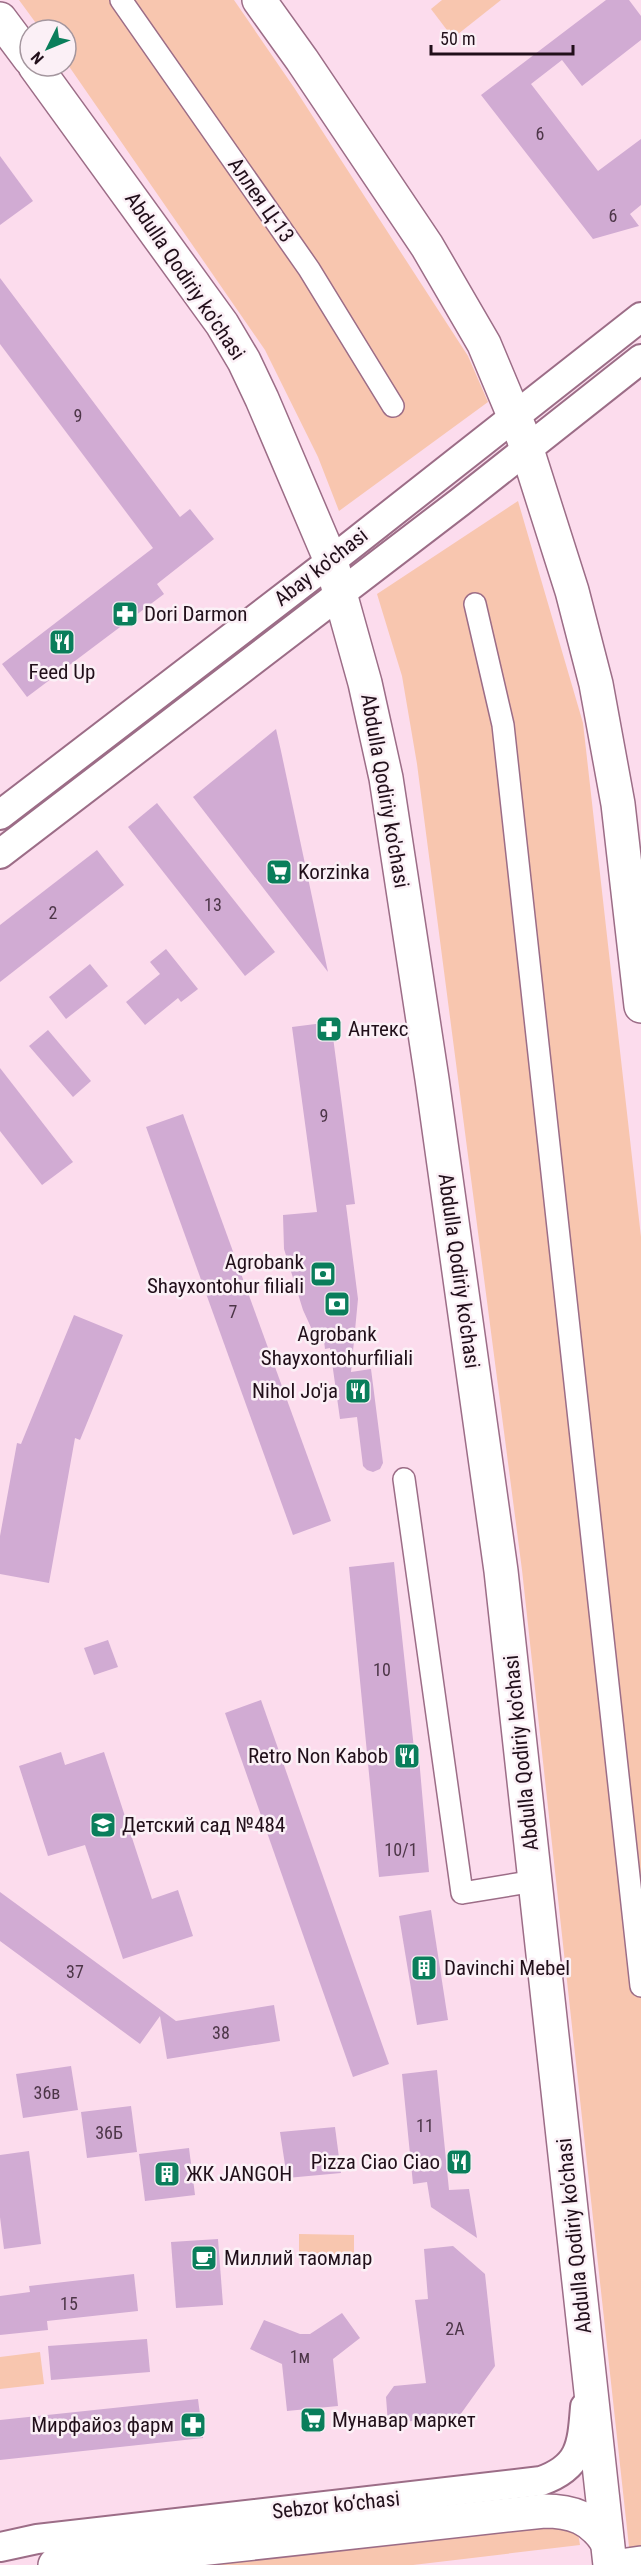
<svg xmlns="http://www.w3.org/2000/svg" width="641" height="2565" font-family="'Roboto Condensed',sans-serif">
<style>
.green{fill:#f8c6af}
.building{fill:#d1abd3}
.lines{fill:none;stroke-linecap:round;stroke-linejoin:round}
.street-casing{stroke:#9c6d87;stroke-width:24}
.secondary-casing{stroke:#9c6d87;stroke-width:32}
.primary-casing{stroke:#9c6d87;stroke-width:36}
.street{stroke:#fff;stroke-width:21}
.secondary{stroke:#fff;stroke-width:28}
.primary{stroke:#fff;stroke-width:33}
.labels{text-anchor:middle;dominant-baseline:central;stroke-width:5;stroke-linejoin:round;paint-order:stroke}
.number-label{font-size:18px;fill:#4d3648}
.street-label{font-size:21px;fill:#210f1a;stroke:#fbf0f6}
.poi-label{font-size:21px;fill:#210f1a;stroke:#fbf0f6;text-anchor:start}
</style>
<rect width="100%" height="100%" fill="#fcdced"/>
<!-- green -->
<g class="green">
<polygon points="19,0 234,0 295,89 468,356 488,402 339,511 318,457 265,350 66,62 66,30 41,30"/>
<polygon points="442,0 501,0 453,38 431,9"/>
<polygon points="518,501 583,723 641,1237 641,2565 631,2565 522,1570 417,764 402,676 377,594"/>
<polygon points="299,2234 354,2235 354,2263 299,2262"/>
<polygon points="40,2352 44,2384 0,2389 0,2357"/>
<polygon points="565,2520 578,2533 580,2545 413,2565 156,2565"/>
</g>
<!-- building -->
<g class="building">
<polygon points="606,0 629,0 641,16 641,40 582,86 562,60 531,84 598,171 641,139 641,205 630,214 639,226 593,239 481,95"/>
<polygon points="0,156 33,201 0,225"/>
<polygon points="0,278 180,517 190,509 214,539 157,584 164,594 27,697 2,664 153,548 0,344"/>
<polygon points="276,729 281,751 328,972 193,797"/>
<polygon points="157,803 275,952 245,976 128,827"/>
<polygon points="97,850 124,885 0,982 0,925"/>
<polygon points="166,949 198,989 181,1002 178,998 145,1025 126,1002 160,974 150,962"/>
<polygon points="90,964 108,986 66,1019 49,997"/>
<polygon points="331,1022 355,1204 346,1205 358,1299 351,1372 371,1369 383,1463 380,1469 373,1472 367,1470 363,1466 357,1417 340,1419 330,1348 325,1349 323,1333 314,1334 303,1310 284,1249 283,1215 317,1212 292,1027"/>
<polygon points="48,1030 91,1081 73,1097 29,1046"/>
<polygon points="0,1068 73,1162 42,1185 0,1131"/>
<polygon points="183,1114 331,1521 293,1535 146,1127"/>
<polygon points="74,1315 123,1335 80,1440 75,1438 49,1583 0,1574 0,1536 17,1443 21,1444"/>
<polygon points="394,1562 415,1758 419,1758 429,1872 379,1877 349,1567"/>
<polygon points="108,1640 118,1667 94,1675 84,1648"/>
<polygon points="261,1700 389,2064 353,2077 225,1713"/>
<polygon points="61,1752 65,1765 104,1752 152,1899 178,1890 193,1936 123,1959 85,1845 48,1856 19,1766"/>
<polygon points="0,1892 176,2021 274,2005 280,2041 167,2059 160,2016 140,2044 0,1941"/>
<polygon points="431,1910 448,2020 417,2025 399,1916"/>
<polygon points="71,2066 78,2110 23,2118 16,2074"/>
<polygon points="437,2070 449,2190 469,2189 477,2238 431,2207 427,2182 413,2184 402,2074"/>
<polygon points="131,2106 137,2152 87,2158 81,2112"/>
<polygon points="335,2127 341,2173 287,2178 280,2132"/>
<polygon points="189,2148 195,2195 145,2201 139,2154"/>
<polygon points="29,2151 41,2244 4,2249 0,2217 0,2155"/>
<polygon points="218,2239 223,2305 176,2308 171,2242"/>
<polygon points="453,2246 485,2274 495,2366 460,2415 388,2424 386,2397 394,2386 426,2383 415,2300 428,2299 424,2249"/>
<polygon points="134,2274 138,2311 47,2321 48,2330 0,2335 0,2296 30,2292 29,2286"/>
<polygon points="342,2313 360,2338 333,2359 338,2406 287,2411 282,2364 250,2349 264,2320 300,2334 310,2334"/>
<polygon points="147,2339 150,2372 51,2380 48,2346"/>
<polygon points="198,2399 203,2438 0,2460 0,2420"/>
</g>
<g class="lines">
<!-- street casing -->
<g class="street-casing">
<g id="street">
<polyline points="121,0 309,269 393,406"/>
<polyline points="475,604 503,725 641,1986"/>
<polyline points="404,1479 462,1893 535,1881"/>
</g>
</g>
<!-- secondary casing -->
<g class="secondary-casing">
<g id="secondary">
<polyline points="0,815 331,561 641,317"/>
<polyline points="0,854 460,502 641,359"/>
<path d="M 0,2547 L 37,2539 L 541,2481 C 581,2467 582,2445 585,2407"/>
</g>
</g>
<!-- primary casing -->
<g class="primary-casing">
<g id="primary">
<polyline points="259,0 302,60 427,246 484,344 523,437 572,591 596,684 618,804 641,1006"/>
<polyline points="0,19 30,59"/>
<polyline points="35,66 222,324 244,361 262,399 331,561 365,683 386,778 432,1079 501,1571 610,2565"/>
<path d="M 55,2565 L 544,2511 C 572,2511 592,2518 607,2542"/>
<polyline points="627,2565 641,2563"/>
</g>
</g>
<!-- street -->
<use href="#street" class="street"/>
<!-- secondary -->
<use href="#secondary" class="secondary"/>
<!-- primary -->
<use href="#primary" class="primary"/>
</g>
<!-- icons -->
<defs>
<g id="pharmacy-square" transform="scale(1.35)"><rect x="-9" y="-9" width="18" height="18" rx="4" fill="#0a7e5b" stroke="#fbf0f6"/><path d="M-2-6h4v4h4v4h-4v4h-4v-4h-4v-4h4Z" fill="#fff"/></g>
<g id="restaurant-square" transform="scale(1.35)"><rect x="-9" y="-9" width="18" height="18" rx="4" fill="#0a7e5b" stroke="#fbf0f6"/><path d="M-5-6h1v4h1v-4h1v4h1v-4h1v5L-1.5 .5V6h-2V.5L-5-1ZM5-6V6H3V1.5H1.5Q1.5-4 5-6Z" fill="#fff"/></g>
<g id="supermarket-square" transform="scale(1.35)"><rect x="-9" y="-9" width="18" height="18" rx="4" fill="#0a7e5b" stroke="#fbf0f6"/><path d="M-6-5.5h2.5l.6 2H6L4.5 2H-2.5L-4.4-4H-6ZM-1.5 3.2a1.3 1.3 0 1 0 .1 0ZM3 3.2a1.3 1.3 0 1 0 .1 0Z" fill="#fff"/></g>
<g id="bank-square" transform="scale(1.35)"><rect x="-9" y="-9" width="18" height="18" rx="4" fill="#0a7e5b" stroke="#fbf0f6"/><path d="M-6-4H6V4H-6ZM0-2.3a2.3 2.3 0 1 0 0 4.6a2.3 2.3 0 1 0 0-4.6Z" fill="#fff"/></g>
<g id="school-square" transform="scale(1.35)"><rect x="-9" y="-9" width="18" height="18" rx="4" fill="#0a7e5b" stroke="#fbf0f6"/><path d="M0-5L7-2L0 1L-7-2ZM-4 1L0 2.5L4 1V4Q0 6-4 4Z" fill="#fff"/></g>
<g id="building-square" transform="scale(1.35)"><rect x="-9" y="-9" width="18" height="18" rx="4" fill="#0a7e5b" stroke="#fbf0f6"/><path d="M-4-6H4V6H1V3H-1V6H-4ZM-2.5-4.3h1.7v1.8h-1.7ZM.8-4.3h1.7v1.8H.8ZM-2.5-1h1.7V.8h-1.7ZM.8-1h1.7V.8H.8Z" fill="#fff"/></g>
<g id="cafe-square" transform="scale(1.35)"><rect x="-9" y="-9" width="18" height="18" rx="4" fill="#0a7e5b" stroke="#fbf0f6"/><path d="M-5.5-4.5H6V0H3Q3 3.5 0 3.5H-2.5Q-5.5 3.5-5.5 0ZM3-3.2v2h1.7v-2ZM-6 4.5H4V6H-6Z" fill="#fff"/></g>
</defs>
<g fill-rule="evenodd">
<use href="#pharmacy-square" x="125" y="614"/>
<use href="#restaurant-square" x="62" y="642"/>
<use href="#supermarket-square" x="279" y="872"/>
<use href="#pharmacy-square" x="329" y="1029"/>
<use href="#bank-square" x="323" y="1274"/>
<use href="#bank-square" x="337" y="1304"/>
<use href="#restaurant-square" x="358" y="1391"/>
<use href="#restaurant-square" x="407" y="1756"/>
<use href="#school-square" x="103" y="1825"/>
<use href="#building-square" x="424" y="1968"/>
<use href="#restaurant-square" x="459" y="2162"/>
<use href="#building-square" x="167" y="2174"/>
<use href="#cafe-square" x="204" y="2258"/>
<use href="#supermarket-square" x="313" y="2420"/>
<use href="#pharmacy-square" x="193" y="2425"/>
</g>
<g class="labels">
<!-- number labels -->
<g class="number-label">
<text x="540" y="133">6</text>
<text x="613" y="215">6</text>
<text x="78" y="415">9</text>
<text x="213" y="904">13</text>
<text x="53" y="912">2</text>
<text x="324" y="1115">9</text>
<text x="233" y="1311">7</text>
<text x="382" y="1669">10</text>
<text x="401" y="1849">10/1</text>
<text x="75" y="1971">37</text>
<text x="221" y="2032">38</text>
<text x="47" y="2092">36в</text>
<text x="425" y="2125">11</text>
<text x="109" y="2132">36Б</text>
<text x="69" y="2303">15</text>
<text x="455" y="2328">2А</text>
<text x="300" y="2356">1м</text>
</g>
<!-- street labels -->
<g class="street-label">
<text transform="translate(261 200) rotate(55)">Аллея Ц-13</text>
<text transform="translate(185 276) rotate(56)">Abdulla Qodiriy ko'chasi</text>
<text transform="translate(321 567) rotate(-38)">Abay ko'chasi</text>
<text transform="translate(385 791) rotate(80)">Abdulla Qodiriy ko'chasi</text>
<text transform="translate(459 1271) rotate(82)">Abdulla Qodiriy ko'chasi</text>
<text transform="translate(521 1753) rotate(-96)">Abdulla Qodiriy ko'chasi</text>
<text transform="translate(574 2236) rotate(-96)">Abdulla Qodiriy ko'chasi</text>
<text transform="translate(336 2505) rotate(-6)">Sebzor ko‘chasi</text>
</g>
<!-- poi labels -->
<g class="poi-label">
<text x="144" y="614">Dori Darmon</text>
<text x="62" y="672" text-anchor="middle">Feed Up</text>
<text x="298" y="872">Korzinka</text>
<text x="348" y="1029">Антекс</text>
<text x="304" y="1262" text-anchor="end">Agrobank<tspan x="304" dy="24">Shayxontohur filiali</tspan></text>
<text x="337" y="1334" text-anchor="middle">Agrobank<tspan x="337" dy="24">Shayxontohurfiliali</tspan></text>
<text x="338" y="1391" text-anchor="end">Nihol Jo'ja</text>
<text x="388" y="1756" text-anchor="end">Retro Non Kabob</text>
<text x="122" y="1825">Детский сад №484</text>
<text x="444" y="1968">Davinchi Mebel</text>
<text x="440" y="2162" text-anchor="end">Pizza Ciao Ciao</text>
<text x="186" y="2174">ЖК JANGOH</text>
<text x="224" y="2258">Миллий таомлар</text>
<text x="332" y="2420">Мунавар маркет</text>
<text x="174" y="2425" text-anchor="end">Мирфайоз фарм</text>
</g>
</g>
<!-- north arrow -->
<g transform="translate(48 48) rotate(227)"><circle r="28" fill="#fbf0f6" stroke="#a4969e" stroke-width="1.5"/>
<path d="M0-4.5L10 22L0 15L-10 22Z" fill="#0a7e5b"/>
<text y="-9" font-size="16" font-weight="bold" text-anchor="middle" fill="#210f1a">N</text>
</g>
<!-- scale -->
<path d="M431 45v9h142v-9" fill="none" stroke="#210f1a" stroke-width="3"/>
<text x="440" y="45" font-size="18" fill="#210f1a" stroke="#fbf0f6" stroke-width="4.5" paint-order="stroke">50 m</text>
</svg>
